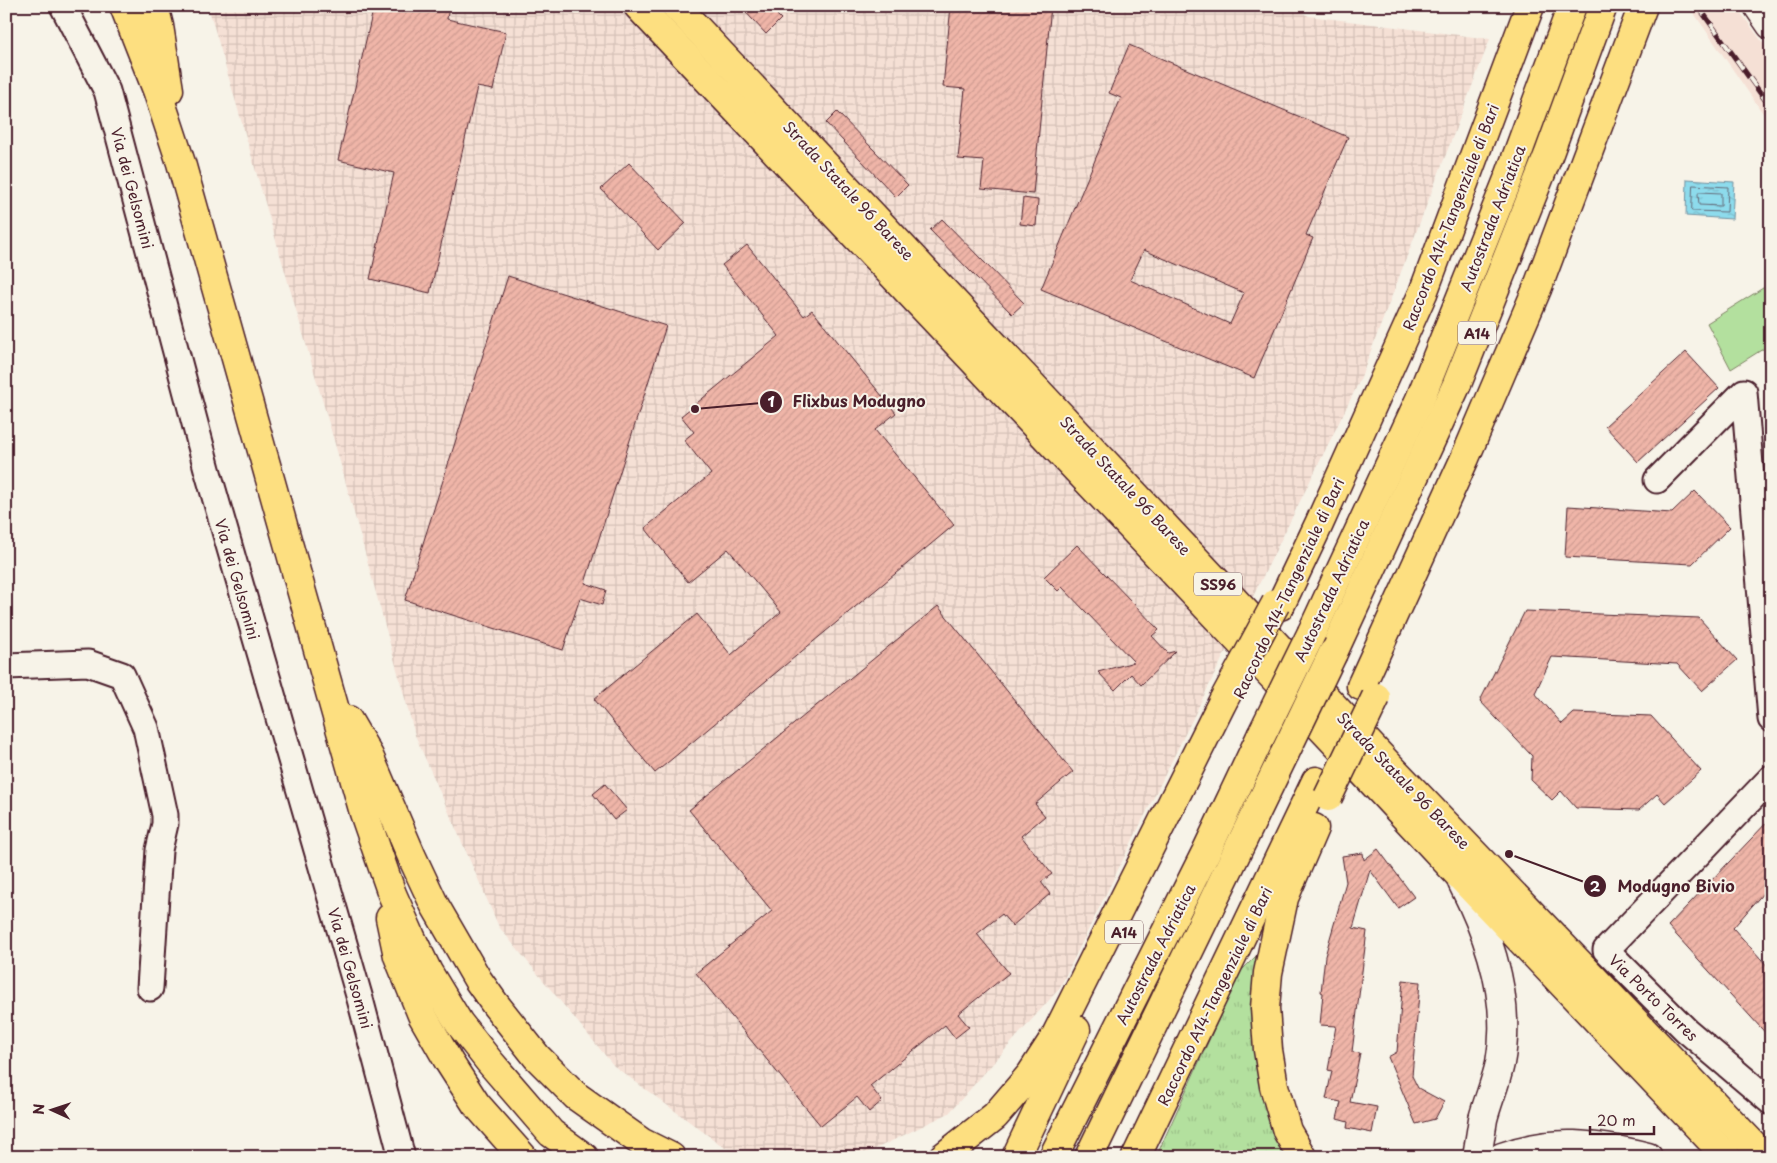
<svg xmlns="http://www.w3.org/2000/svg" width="1777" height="1163" font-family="'Playpen Sans',sans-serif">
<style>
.built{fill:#f5e0d5}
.industrial{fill:url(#industrial-grid)}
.grass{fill:url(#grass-tufts);stroke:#7e8064}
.pitch{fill:#b3e09e;stroke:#7e8064}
.water{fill:url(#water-ripples);stroke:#72909f}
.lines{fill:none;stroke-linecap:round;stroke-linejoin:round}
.shore{stroke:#656a78;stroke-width:1}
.building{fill:url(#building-hatch);stroke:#4a1f2b;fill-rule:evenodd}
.street-casing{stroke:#4a1f2b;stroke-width:29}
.secondary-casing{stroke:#4a1f2b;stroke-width:31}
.primary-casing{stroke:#4a1f2b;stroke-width:31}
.highway-casing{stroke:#4a1f2b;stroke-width:31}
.street{stroke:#f7f3e8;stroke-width:25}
.secondary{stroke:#f7f3e8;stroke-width:28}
.primary{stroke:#fddf80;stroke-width:28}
.highway{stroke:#fddf80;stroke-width:28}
.rail-casing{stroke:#4a1f2b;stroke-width:5.5}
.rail{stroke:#f7f3e8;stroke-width:4;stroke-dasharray:11;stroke-linecap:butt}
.highway-bridge-casing{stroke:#4a1f2b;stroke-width:31;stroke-linecap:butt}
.highway-bridge{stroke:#fddf80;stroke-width:28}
.labels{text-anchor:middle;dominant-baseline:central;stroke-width:4;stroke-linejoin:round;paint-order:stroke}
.shield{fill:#f7f3e8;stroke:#7e5f64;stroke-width:1}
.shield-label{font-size:14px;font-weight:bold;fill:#4a1f2b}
.street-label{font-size:15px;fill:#4a1f2b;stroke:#f7f3e8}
.leader{fill:none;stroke:#4a1f2b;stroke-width:2}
.callout-dot{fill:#4a1f2b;stroke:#f7f3e8;stroke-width:2}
.mark-label{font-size:15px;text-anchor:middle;font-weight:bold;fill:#fff}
.callout-label{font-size:16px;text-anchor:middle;font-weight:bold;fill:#4a1f2b;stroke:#f7f3e8;stroke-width:4;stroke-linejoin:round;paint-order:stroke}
</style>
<defs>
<pattern id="industrial-grid" width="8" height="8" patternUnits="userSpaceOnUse" patternTransform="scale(1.25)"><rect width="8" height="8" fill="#f5e0d5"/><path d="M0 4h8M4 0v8" fill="none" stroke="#d4c0b7"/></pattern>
<pattern id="grass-tufts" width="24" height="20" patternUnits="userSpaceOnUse" patternTransform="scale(1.25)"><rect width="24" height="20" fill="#b3e09e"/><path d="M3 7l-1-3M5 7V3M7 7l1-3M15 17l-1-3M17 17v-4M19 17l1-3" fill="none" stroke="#9bc088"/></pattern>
<pattern id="water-ripples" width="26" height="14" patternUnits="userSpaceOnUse" patternTransform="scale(1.25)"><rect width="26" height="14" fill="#8ddbec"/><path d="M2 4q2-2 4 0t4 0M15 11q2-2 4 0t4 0" fill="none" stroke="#7bbccb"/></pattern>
<pattern id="building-hatch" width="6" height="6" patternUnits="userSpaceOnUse" patternTransform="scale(1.25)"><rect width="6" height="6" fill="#efb5a8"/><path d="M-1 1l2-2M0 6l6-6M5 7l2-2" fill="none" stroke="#ce9b91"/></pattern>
</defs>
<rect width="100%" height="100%" fill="#f7f3e8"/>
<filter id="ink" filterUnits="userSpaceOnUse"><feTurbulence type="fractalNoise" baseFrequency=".02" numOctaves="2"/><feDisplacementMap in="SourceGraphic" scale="10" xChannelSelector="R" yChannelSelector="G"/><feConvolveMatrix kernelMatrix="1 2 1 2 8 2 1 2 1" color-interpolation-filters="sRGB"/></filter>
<g filter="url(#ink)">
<!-- built -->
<polygon class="built" points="1689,6 1736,6 1771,54 1771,125"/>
<!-- industrial -->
<polygon class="industrial" points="208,6 1286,6 1309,16 1490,39 1359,382 1059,989 949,1113 859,1157 825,1157 725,1148 614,1066 499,927 415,735 337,451"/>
<!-- grass -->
<path class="grass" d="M 1256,956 C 1252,1002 1249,1043 1261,1089 C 1268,1112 1280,1135 1289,1157 L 1156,1157 L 1240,972 Z"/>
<!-- pitch -->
<polygon class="pitch" points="1771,283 1771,344 1731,369 1707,323"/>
<!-- water -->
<polygon class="water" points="1687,179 1734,182 1732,219 1686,216"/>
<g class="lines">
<!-- shore -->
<g class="shore">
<polygon points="1693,185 1728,187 1727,212 1692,211"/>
<polygon points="1700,192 1721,193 1721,206 1699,205 1698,194"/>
</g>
</g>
<!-- building -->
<g class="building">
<polygon points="374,6 449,6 447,19 506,32 493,90 477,87 430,293 370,279 394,173 338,160"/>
<polygon points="740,6 787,6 777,15 781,19 766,34"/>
<polygon points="951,6 1051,6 1033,194 981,189 984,161 958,159 965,89 943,87"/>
<path d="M 1129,45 L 1348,137 L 1306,235 L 1313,238 L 1254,378 L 1041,289 L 1121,98 L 1109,93 ZM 1144,250 L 1244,293 L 1230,324 L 1130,280 Z"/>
<polygon points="837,112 908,185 896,197 826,123"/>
<polygon points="629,163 686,223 658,250 601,189"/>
<polygon points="1023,198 1038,200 1036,226 1020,224"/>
<polygon points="942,219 1024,303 1012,314 930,230"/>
<polygon points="747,245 804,316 812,310 896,413 875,430 954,525 655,773 594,699 697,614 731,655 781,612 728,549 688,582 645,528 711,474 684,440 694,432 681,416 779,336 722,265"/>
<polygon points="508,276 666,326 585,583 606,590 602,605 580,598 563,650 405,600"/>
<polygon points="1686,352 1719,388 1638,462 1605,426"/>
<polygon points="1695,491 1730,527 1692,564 1565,557 1568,506 1672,513"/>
<polygon points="1077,545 1159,630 1152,636 1168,653 1176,651 1141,685 1131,674 1115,690 1098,672 1134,662 1062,587 1058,591 1044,577"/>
<polygon points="938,606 1073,772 1035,804 1045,816 1021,836 1052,874 1041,882 1050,894 1012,926 1002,914 977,934 1009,973 958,1014 969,1027 955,1038 945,1025 870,1086 882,1101 869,1112 857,1097 821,1126 696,973 772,911 689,810"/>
<polygon points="1525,611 1699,618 1737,660 1702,691 1677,664 1552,657 1535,693 1562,724 1574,713 1651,716 1701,771 1665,803 1657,794 1639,810 1576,808 1561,791 1552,800 1531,780 1532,756 1480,701"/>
<polygon points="605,784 627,810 614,820 593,794"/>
<polygon points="1771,818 1771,884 1733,928 1771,970 1771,1039 1668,926"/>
<polygon points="1378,849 1414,897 1398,908 1370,870 1353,928 1367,931 1352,1052 1360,1053 1350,1102 1377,1107 1372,1133 1347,1128 1348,1122 1337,1119 1341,1102 1326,1099 1332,1071 1328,1070 1336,1026 1320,1025 1323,993 1321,992 1325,956 1346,882 1342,856 1363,853 1364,860"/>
<polygon points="1403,980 1420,982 1412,1076 1418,1088 1444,1102 1435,1119 1416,1124 1388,1057 1397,1052"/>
</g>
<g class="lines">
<!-- street casing -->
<g class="street-casing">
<g id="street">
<polyline points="63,6 107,91 207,469 360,999 402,1157"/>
<polyline points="1657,480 1744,392 1771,719"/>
<polyline points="6,666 88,663 122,675 146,728 165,815 165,824 159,850 150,988"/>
<polyline points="1771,778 1606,950 1686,1030 1771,1102"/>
</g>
</g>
<!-- secondary casing -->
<g class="secondary-casing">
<g id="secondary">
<polyline points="1758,6 1771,25"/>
<path d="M 1462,882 C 1490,937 1512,1001 1500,1063 C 1496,1082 1488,1100 1483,1119 C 1481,1131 1479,1144 1477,1157"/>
<path d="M 1502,1157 C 1554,1138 1595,1144 1648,1157"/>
</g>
</g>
<!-- primary casing -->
<g class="primary-casing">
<g id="primary">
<polyline points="638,6 1361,770 1458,874 1727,1157"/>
<polyline points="676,6 1389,765 1765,1157"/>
</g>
</g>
<!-- highway casing -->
<g class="highway-casing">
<g id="highway">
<polyline points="124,6 157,90 181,163 364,813 392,894 411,937 428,972 459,1023 489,1061 551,1133 584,1157"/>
<polyline points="154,6 159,26 169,90"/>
<polyline points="1280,606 1319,524 1423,293 1530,6"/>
<polyline points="1312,632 1420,399 1509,177 1572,6"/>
<polyline points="1333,653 1457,384 1548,156 1603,6"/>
<polyline points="1361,686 1465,458 1537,289 1643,6"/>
<polyline points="348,720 369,756 412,857 434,904 478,980 495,1004 537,1057 576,1096 641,1142 671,1157"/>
<polyline points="390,918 398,956 422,1015 449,1062 476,1104 523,1157"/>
<polyline points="943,1157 995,1116 1031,1074 1055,1037 1223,701"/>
<polyline points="1016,1157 1076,1030"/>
<polyline points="1053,1157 1206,852 1261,736"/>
<polyline points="1089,1157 1284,755"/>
<polyline points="1136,1157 1316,781"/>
<polyline points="1302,1157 1287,1131 1274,1086 1268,1050 1265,1008 1268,973 1284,898 1314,828"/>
</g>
</g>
<!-- street -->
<use href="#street" class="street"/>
<!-- secondary -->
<use href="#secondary" class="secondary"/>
<!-- primary -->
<use href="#primary" class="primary"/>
<!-- highway -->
<use href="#highway" class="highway"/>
<!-- rail casing -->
<g class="rail-casing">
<polyline id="rail" points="1698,6 1771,108"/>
</g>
<!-- rail -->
<use href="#rail" class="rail"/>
<!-- highway-bridge casing -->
<g class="highway-bridge-casing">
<g id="highway-bridge">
<polyline points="1223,701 1276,603"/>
<polyline points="1261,736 1312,632"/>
<polyline points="1284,755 1333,653"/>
<polyline points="1328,797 1376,697"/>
</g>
</g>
<!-- highway-bridge -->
<use href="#highway-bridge" class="highway-bridge"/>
</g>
</g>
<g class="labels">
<!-- shield labels -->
<g class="shield">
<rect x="1458" y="321.5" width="38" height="23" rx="4"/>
<rect x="1194" y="572.5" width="48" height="23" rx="4"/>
<rect x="1105" y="920.5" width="38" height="23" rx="4"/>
</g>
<g class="shield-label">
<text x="1477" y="333">A14</text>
<text x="1218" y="584">SS96</text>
<text x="1124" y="932">A14</text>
</g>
<!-- street labels -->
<g class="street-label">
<text transform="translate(133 188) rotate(75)">Via dei Gelsomini</text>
<text transform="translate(849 190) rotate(47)">Strada Statale 96 Barese</text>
<text transform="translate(1450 217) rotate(-69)">Raccordo A14-Tangenziale di Bari</text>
<text transform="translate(1492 218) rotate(-69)">Autostrada Adriatica</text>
<text transform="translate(1126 485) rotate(47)">Strada Statale 96 Barese</text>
<text transform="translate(238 579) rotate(74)">Via dei Gelsomini</text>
<text transform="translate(1288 588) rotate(-65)">Raccordo A14-Tangenziale di Bari</text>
<text transform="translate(1331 590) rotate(-65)">Autostrada Adriatica</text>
<text transform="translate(1404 780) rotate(46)">Strada Statale 96 Barese</text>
<text transform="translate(1155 954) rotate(-63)">Autostrada Adriatica</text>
<text transform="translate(351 968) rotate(74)">Via dei Gelsomini</text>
<text transform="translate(1214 996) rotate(-64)">Raccordo A14-Tangenziale di Bari</text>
<text transform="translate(1654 997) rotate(44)">Via Porto Torres</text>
</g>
</g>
<!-- callouts -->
<path class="leader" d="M695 409L771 402M1509 854L1595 886"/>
<g class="callout-dot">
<circle cx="695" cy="409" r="5"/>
<circle cx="1509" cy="854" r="5"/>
<circle cx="771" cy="402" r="12"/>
<circle cx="1595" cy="886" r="12"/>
</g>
<g class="mark-label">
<text x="771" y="407">1</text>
<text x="1595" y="892">2</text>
</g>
<g class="callout-label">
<text x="859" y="407">Flixbus Modugno</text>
<text x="1676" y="892">Modugno Bivio</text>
</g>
<!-- margin -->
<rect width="1777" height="1163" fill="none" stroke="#f7f3e8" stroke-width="25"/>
<rect x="12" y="12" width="1752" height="1138" fill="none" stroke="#4a1f2b" stroke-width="2" filter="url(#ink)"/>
<!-- north arrow -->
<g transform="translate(52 1110) rotate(273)" stroke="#f7f3e8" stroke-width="4" paint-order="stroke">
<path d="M0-4L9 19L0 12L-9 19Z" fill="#4a1f2b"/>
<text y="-8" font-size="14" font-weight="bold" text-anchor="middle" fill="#4a1f2b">N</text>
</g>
<!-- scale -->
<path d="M1590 1126v8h64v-8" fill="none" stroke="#4a1f2b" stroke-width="2.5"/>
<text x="1597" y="1126" font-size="15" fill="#4a1f2b" stroke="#f7f3e8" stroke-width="4" paint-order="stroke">20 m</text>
</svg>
